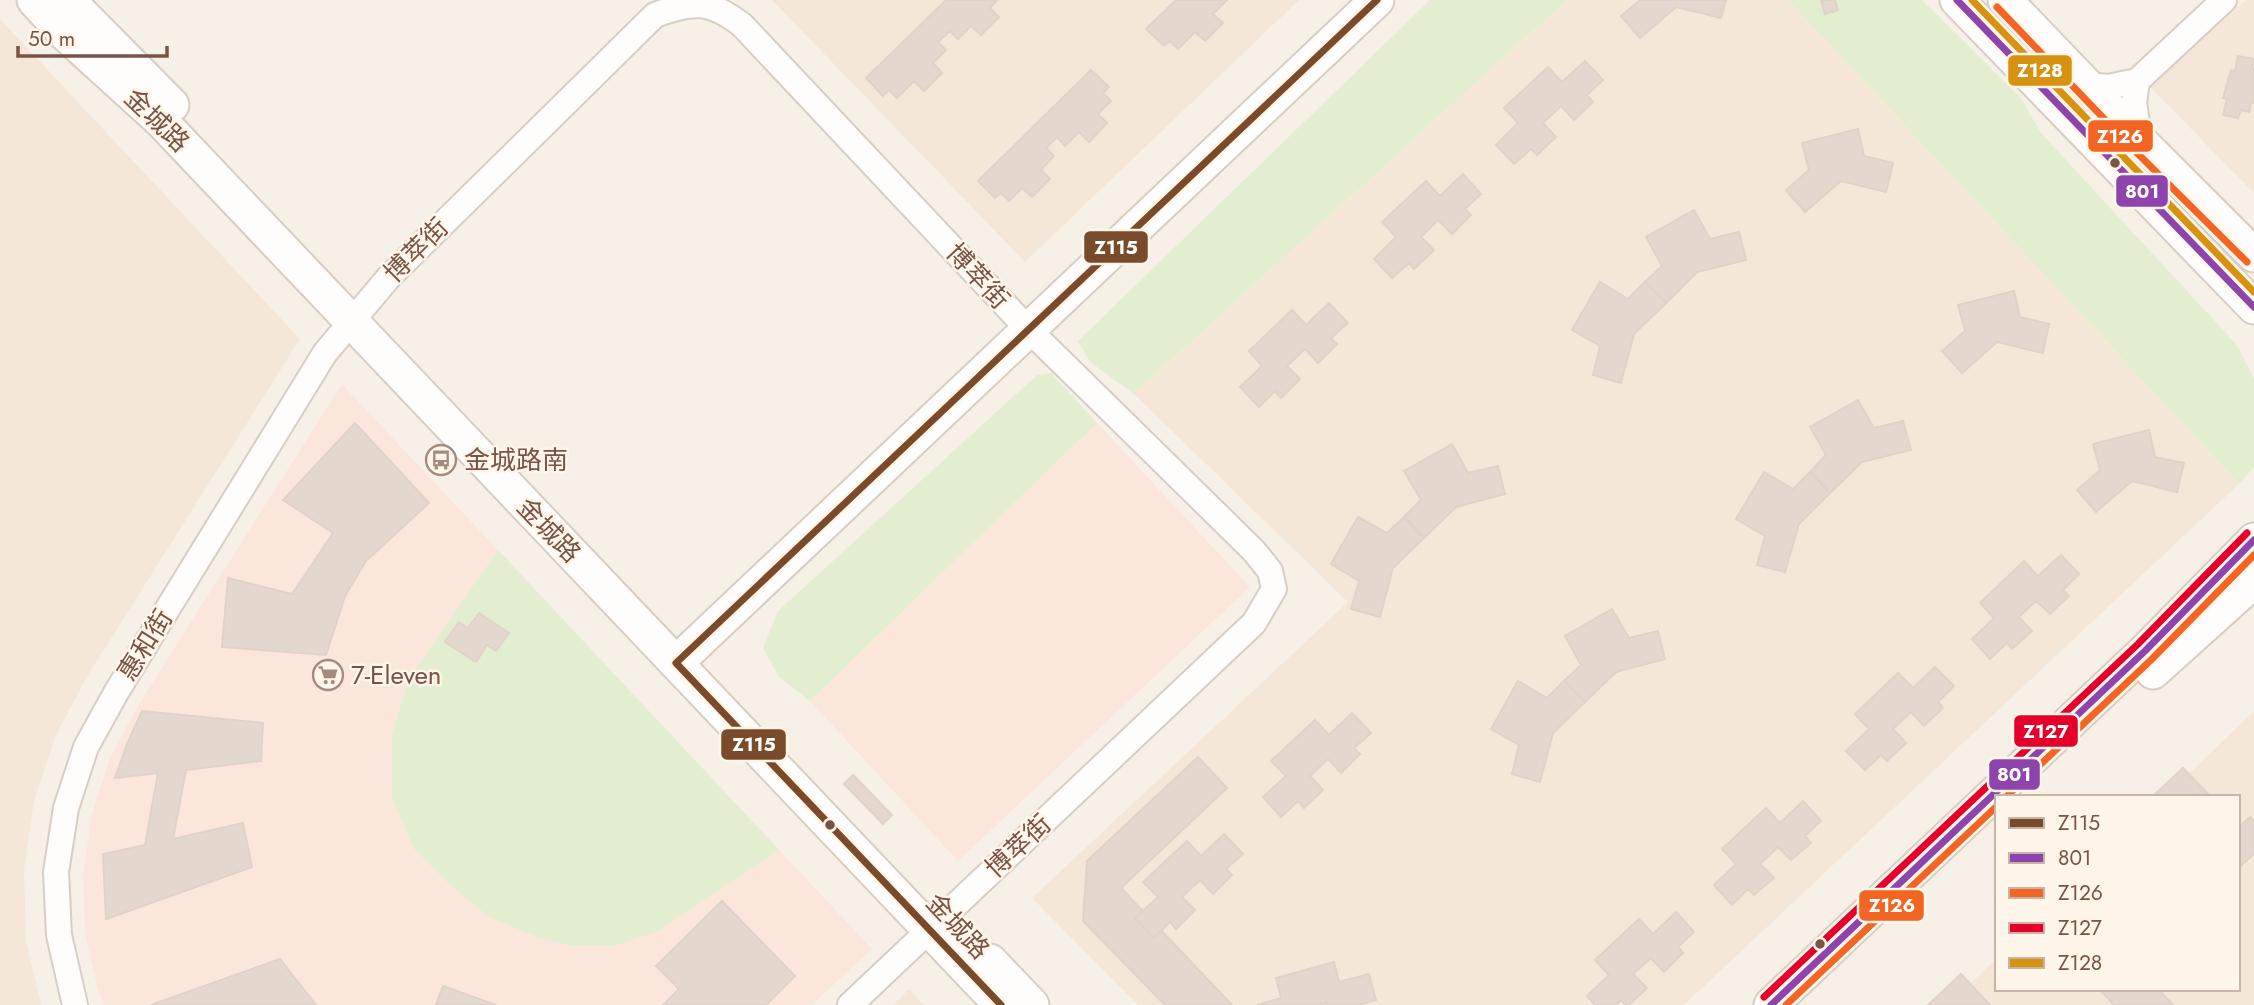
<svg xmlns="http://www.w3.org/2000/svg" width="2254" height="1005" font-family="Jost,'Noto Sans SC',sans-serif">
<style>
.residential{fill:#f5e7d7}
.commercial{fill:#fbe6dc}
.green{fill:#e3eed0}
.building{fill:#e4d8ce;stroke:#e0d2c9;stroke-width:2}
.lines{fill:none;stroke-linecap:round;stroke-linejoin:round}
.street-casing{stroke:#d8cdc5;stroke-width:28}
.secondary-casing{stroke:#d8ccc3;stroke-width:37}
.street{stroke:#fefdfb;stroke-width:24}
.secondary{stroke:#fefdfb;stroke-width:33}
.bus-1-casing{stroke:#fff5e8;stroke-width:12}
.bus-2-casing{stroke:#fff5e8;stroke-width:12}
.bus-3-casing{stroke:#fff5e8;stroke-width:12}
.bus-4-casing{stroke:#fff5e8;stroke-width:12}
.bus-5-casing{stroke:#fff5e8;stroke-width:12}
.bus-1{stroke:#7a4b2a;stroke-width:7}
.bus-2{stroke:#8e44ad;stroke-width:7}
.bus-3{stroke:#f26522;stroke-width:7}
.bus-4{stroke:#e4002b;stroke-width:7}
.bus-5{stroke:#d79211;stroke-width:7}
.bus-dot{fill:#775445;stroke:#fff5e8;stroke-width:2.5}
.labels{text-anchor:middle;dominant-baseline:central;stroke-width:5;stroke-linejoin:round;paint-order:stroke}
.street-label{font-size:26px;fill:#775445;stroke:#fff5e8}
.poi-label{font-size:26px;fill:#775445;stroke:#fff5e8;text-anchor:start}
.line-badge{stroke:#fff5e8;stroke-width:2.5}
.badge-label{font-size:19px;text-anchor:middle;font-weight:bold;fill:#fff}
</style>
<rect width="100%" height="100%" fill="#f7f0e7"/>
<!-- residential -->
<g class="residential">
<polygon points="772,0 1299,0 1025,262"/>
<polygon points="1567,0 1788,0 2239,484 1684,1005 1138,1005 1032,898 1348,602 1134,394"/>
<polygon points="2246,0 2254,0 2254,193 2148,85"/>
<polygon points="0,19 300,339 88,675 56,735 34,801 24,870 26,940 41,1005 0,1005"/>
<polygon points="2254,711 2254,1005 1948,1005 1997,958 1997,989 2238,989 2238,797 2165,797"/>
<polygon points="909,989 924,1005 893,1005"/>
</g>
<!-- commercial -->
<g class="commercial">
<polygon points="342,384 872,949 812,1005 104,1005 98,990 85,932 83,873 92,814 110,758 139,704"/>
<polygon points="1097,423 1250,587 958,861 810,701"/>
</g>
<!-- green -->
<g class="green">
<polygon points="1430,0 1567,0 1134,394 1090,362 1078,341"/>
<polygon points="1788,0 1922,0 2021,98 2041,133 2237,345 2254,379 2254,467 2239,484"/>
<polygon points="1051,373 1097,423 810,701 779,677 763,648 778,611 1037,375"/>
<polygon points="498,550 779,850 658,931 614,946 573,946 537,937 489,917 449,884 414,849 392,797 392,735 408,680"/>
</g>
<!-- building -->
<g class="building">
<polygon points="946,0 997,0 990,8 999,17 981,35 971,26 958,39 950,31 938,42 946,50 933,63 942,73 924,91 914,81 897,98 889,90 883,96 866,78"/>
<polygon points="1176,0 1227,0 1213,14 1223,23 1205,41 1195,32 1178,49 1170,41 1164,46 1146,29"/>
<polygon points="1640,0 1726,0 1721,18 1676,7 1640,38 1621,16"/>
<polygon points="1821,0 1835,0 1838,10 1825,14"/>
<polygon points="2238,56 2254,59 2252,68 2254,69 2254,103 2251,102 2249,112 2241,110 2238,118 2223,115 2227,99 2223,98 2231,70 2235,71"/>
<polygon points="1585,61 1603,80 1587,95 1593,102 1574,120 1561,106 1543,123 1556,137 1537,155 1531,149 1514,164 1496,145 1518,123 1504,108 1548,67 1562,82"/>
<polygon points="1091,70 1109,87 1103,93 1111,101 1098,114 1107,123 1089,142 1079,132 1065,146 1057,137 1046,148 1054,156 1041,170 1050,179 1032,197 1022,188 1009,201 1001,193 995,198 978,181"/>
<polygon points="1858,129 1864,156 1893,163 1886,192 1841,181 1805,212 1786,190 1809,170 1802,143"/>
<polygon points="1463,174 1481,194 1465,209 1471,215 1452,234 1438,220 1421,237 1434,250 1414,269 1409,263 1392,278 1374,259 1396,237 1382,222 1426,181 1440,196"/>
<polygon points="1694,210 1710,239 1739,232 1746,260 1697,272 1666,303 1645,282 1662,266 1646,237"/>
<polygon points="1600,282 1628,299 1645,282 1666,303 1634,334 1621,383 1593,375 1600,346 1572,330"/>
<polygon points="2014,291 2020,317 2049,324 2043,353 1997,342 1962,373 1942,351 1965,331 1958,305"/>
<polygon points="1329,303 1348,323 1331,338 1337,344 1318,363 1305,349 1287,366 1300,379 1281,398 1275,391 1259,407 1240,387 1262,366 1249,351 1292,310 1306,325"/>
<polygon points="1858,400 1874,428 1903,421 1911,450 1862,462 1830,493 1810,472 1826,455 1810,427"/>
<polygon points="355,423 429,503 366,561 345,596 326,655 222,647 228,578 292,594 333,533 283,500"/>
<polygon points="2149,430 2155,457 2184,463 2177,492 2132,481 2096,512 2077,490 2100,470 2093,444"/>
<polygon points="1452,444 1468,473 1498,466 1505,494 1456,507 1424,538 1404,517 1421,500 1404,471"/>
<polygon points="1764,472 1793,489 1810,472 1830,493 1799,524 1785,572 1757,565 1765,536 1736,519"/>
<polygon points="1358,517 1387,533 1404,517 1424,538 1393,568 1380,617 1351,609 1359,581 1331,564"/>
<polygon points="2061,555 2079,574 2063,590 2069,596 2050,614 2036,601 2019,617 2032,631 2012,649 2007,643 1990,659 1972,639 1994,618 1980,603 2024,561 2038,576"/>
<polygon points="1612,609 1629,638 1658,631 1665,659 1616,672 1585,702 1564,681 1581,665 1565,636"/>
<polygon points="479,613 509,633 496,651 487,645 476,662 445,642 459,622 468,628"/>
<polygon points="1935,667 1954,686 1938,702 1943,708 1924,726 1911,712 1893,729 1906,743 1887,761 1881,755 1865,770 1846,751 1869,729 1855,714 1898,673 1913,688"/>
<polygon points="1518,681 1547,698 1564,681 1585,702 1553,733 1540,782 1512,774 1519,745 1491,729"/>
<polygon points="142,711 263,723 261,761 186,770 173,839 243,823 252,867 106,919 103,854 145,845 158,773 115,778 127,744"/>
<polygon points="1352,713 1371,733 1354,748 1360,754 1341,773 1328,759 1310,776 1323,790 1304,808 1298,801 1281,817 1263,797 1286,776 1271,761 1315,720 1329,735"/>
<polygon points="1198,757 1227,788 1121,888 1232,1005 1165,1005 1083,921 1087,861"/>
<polygon points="2183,768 2211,797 2152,797"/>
<polygon points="853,775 892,815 883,824 844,784"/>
<polygon points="1803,801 1821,821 1805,836 1811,843 1791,860 1778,847 1760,864 1774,878 1754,895 1748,889 1732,905 1714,885 1736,864 1722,849 1766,808 1780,823"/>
<polygon points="2250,817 2254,821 2254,854 2238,868 2238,828"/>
<polygon points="1224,834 1243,854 1226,869 1232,875 1213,894 1200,880 1182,897 1195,910 1176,929 1170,922 1154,938 1135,918 1158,897 1143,882 1187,841 1201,856"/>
<polygon points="722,901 795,976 766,1005 663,1005 679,989 656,966"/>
<polygon points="1676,912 1694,932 1678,947 1683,953 1664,972 1651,958 1633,974 1647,988 1629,1005 1626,1005 1621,1000 1616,1005 1595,1005 1587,996 1609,975 1595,960 1639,919 1653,934"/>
<polygon points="280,959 316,1005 151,1005"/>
<polygon points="1334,962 1339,982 1369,974 1376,1000 1358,1005 1327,1005 1327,1003 1318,1005 1257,1005 1281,998 1276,978"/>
<polygon points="1961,974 1990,1005 1928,1005"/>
<polygon points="443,986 496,1005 436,1005"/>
<polygon points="2099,989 2158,989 2173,1005 2114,1005"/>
</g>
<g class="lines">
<!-- street casing -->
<g class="street-casing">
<g id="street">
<polyline points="2137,81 2134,103 2140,141"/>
<polyline points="2087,85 2108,87 2137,81 2224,0"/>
<path d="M 75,1005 L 59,935 L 56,872 L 66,808 L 86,747 L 117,691 L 325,353 L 389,277 L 655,15 C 693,1 710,0 742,25 L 1027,328 L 1254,551 L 1270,571 L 1274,589 L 1254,623 L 850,1005"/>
</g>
</g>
<!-- secondary casing -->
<g class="secondary-casing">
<g id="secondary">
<polyline points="34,0 63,32 160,120 1001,1005"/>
<polyline points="68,0 172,105"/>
<polyline points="1957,0 2254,307"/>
<polyline points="2005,0 2140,141 2254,255"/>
<polyline points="676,663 1377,0"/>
<polyline points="2153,672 2254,581"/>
<polyline points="990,961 1032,1005"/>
<polyline points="1771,1005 2145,651 2254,540"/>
</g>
</g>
<!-- street -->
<use href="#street" class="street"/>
<!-- secondary -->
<use href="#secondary" class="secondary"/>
<!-- bus-1 casing -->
<g class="bus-1-casing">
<polyline id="bus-1" points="1001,1005 676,663 1377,0"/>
</g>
<!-- bus-2 casing -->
<g class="bus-2-casing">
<g id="bus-2">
<polyline points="1957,0 2254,307"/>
<polyline points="1771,1005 2145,651 2254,540"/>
</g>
</g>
<!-- bus-3 casing -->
<g class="bus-3-casing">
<g id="bus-3">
<polyline points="1997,7 2132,148 2247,262"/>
<polyline points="2006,797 2152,659 2254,555"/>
<polyline points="1786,1005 1997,806"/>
</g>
</g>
<!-- bus-4 casing -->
<g class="bus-4-casing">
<polyline id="bus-4" points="1764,997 2138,644 2247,533"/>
</g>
<!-- bus-5 casing -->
<g class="bus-5-casing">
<polyline id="bus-5" points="1972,0 2254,292"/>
</g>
<!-- bus-1 -->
<use href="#bus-1" class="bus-1"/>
<!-- bus-2 -->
<use href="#bus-2" class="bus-2"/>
<!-- bus-3 -->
<use href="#bus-3" class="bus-3"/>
<!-- bus-4 -->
<use href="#bus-4" class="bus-4"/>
<!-- bus-5 -->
<use href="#bus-5" class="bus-5"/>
</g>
<!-- icons -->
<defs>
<g id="bus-ring" transform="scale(1.575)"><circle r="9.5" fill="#fff5e8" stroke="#a48b7e" stroke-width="1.5"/><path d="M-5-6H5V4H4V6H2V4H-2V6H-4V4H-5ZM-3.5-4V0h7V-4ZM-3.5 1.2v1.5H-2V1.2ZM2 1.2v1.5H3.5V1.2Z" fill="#a48b7e"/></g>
<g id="supermarket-ring" transform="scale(1.575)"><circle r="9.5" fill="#fff5e8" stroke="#a48b7e" stroke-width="1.5"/><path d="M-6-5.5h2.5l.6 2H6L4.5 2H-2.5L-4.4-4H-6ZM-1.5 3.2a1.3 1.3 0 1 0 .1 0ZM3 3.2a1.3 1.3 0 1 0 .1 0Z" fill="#a48b7e"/></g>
</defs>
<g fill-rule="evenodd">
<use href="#bus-ring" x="441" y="460"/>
<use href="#supermarket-ring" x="328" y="675"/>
</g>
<!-- markers -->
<g class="bus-dot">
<circle cx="2115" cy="163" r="6"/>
<circle cx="830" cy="825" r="6"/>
<circle cx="1820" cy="944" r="6"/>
</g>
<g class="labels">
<!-- street labels -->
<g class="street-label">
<text transform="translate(157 120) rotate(44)">金城路</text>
<text transform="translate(416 250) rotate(-45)">博萃街</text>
<text transform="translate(978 276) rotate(47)">博萃街</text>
<text transform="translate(549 530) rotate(46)">金城路</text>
<text transform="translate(145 645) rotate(-58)">惠和街</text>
<text transform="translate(1018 846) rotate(-43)">博萃街</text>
<text transform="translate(958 926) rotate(47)">金城路</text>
</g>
<!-- poi labels -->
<g class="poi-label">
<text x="464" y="460">金城路南</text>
<text x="351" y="675">7-Eleven</text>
</g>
</g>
<g class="line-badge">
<rect x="2007" y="54" width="66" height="33" rx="7" fill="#d79211"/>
<rect x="2087" y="119" width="67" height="34" rx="7" fill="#f26522"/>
<rect x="2115" y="174" width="54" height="34" rx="7" fill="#8e44ad"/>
<rect x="1083" y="230" width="66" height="34" rx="7" fill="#7a4b2a"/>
<rect x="2013" y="714" width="66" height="34" rx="7" fill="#e4002b"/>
<rect x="720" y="728" width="67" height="33" rx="7" fill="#7a4b2a"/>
<rect x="1988" y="758" width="53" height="33" rx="7" fill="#8e44ad"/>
<rect x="1858" y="889" width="67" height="33" rx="7" fill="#f26522"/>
</g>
<g class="badge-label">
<text x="2040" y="77">Z128</text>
<text x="2120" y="143">Z126</text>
<text x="2142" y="198">801</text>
<text x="1116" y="254">Z115</text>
<text x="2046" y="738">Z127</text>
<text x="754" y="751">Z115</text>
<text x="2014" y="781">801</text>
<text x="1892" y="912">Z126</text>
</g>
<!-- legend -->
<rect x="1995" y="795" width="245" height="196" fill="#fff5e8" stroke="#c9b5a7" stroke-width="2"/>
<rect x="2009" y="818" width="35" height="10" fill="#7a4b2a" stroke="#c9b5a7" stroke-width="2"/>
<text x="2058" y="830" font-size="21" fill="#775445">Z115</text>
<rect x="2009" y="853" width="35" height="10" fill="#8e44ad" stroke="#c9b5a7" stroke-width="2"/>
<text x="2058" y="865" font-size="21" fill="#775445">801</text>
<rect x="2009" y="888" width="35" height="10" fill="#f26522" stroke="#c9b5a7" stroke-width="2"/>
<text x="2058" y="900" font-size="21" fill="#775445">Z126</text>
<rect x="2009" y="923" width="35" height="10" fill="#e4002b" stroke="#c9b5a7" stroke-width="2"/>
<text x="2058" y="935" font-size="21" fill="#775445">Z127</text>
<rect x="2009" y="958" width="35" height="10" fill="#d79211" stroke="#c9b5a7" stroke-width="2"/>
<text x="2058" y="970" font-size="21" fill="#775445">Z128</text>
<!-- scale -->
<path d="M18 46v10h149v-10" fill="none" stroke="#775445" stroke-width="3.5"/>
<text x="28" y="46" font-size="21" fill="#775445" stroke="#fff5e8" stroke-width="5" paint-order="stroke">50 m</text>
</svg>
